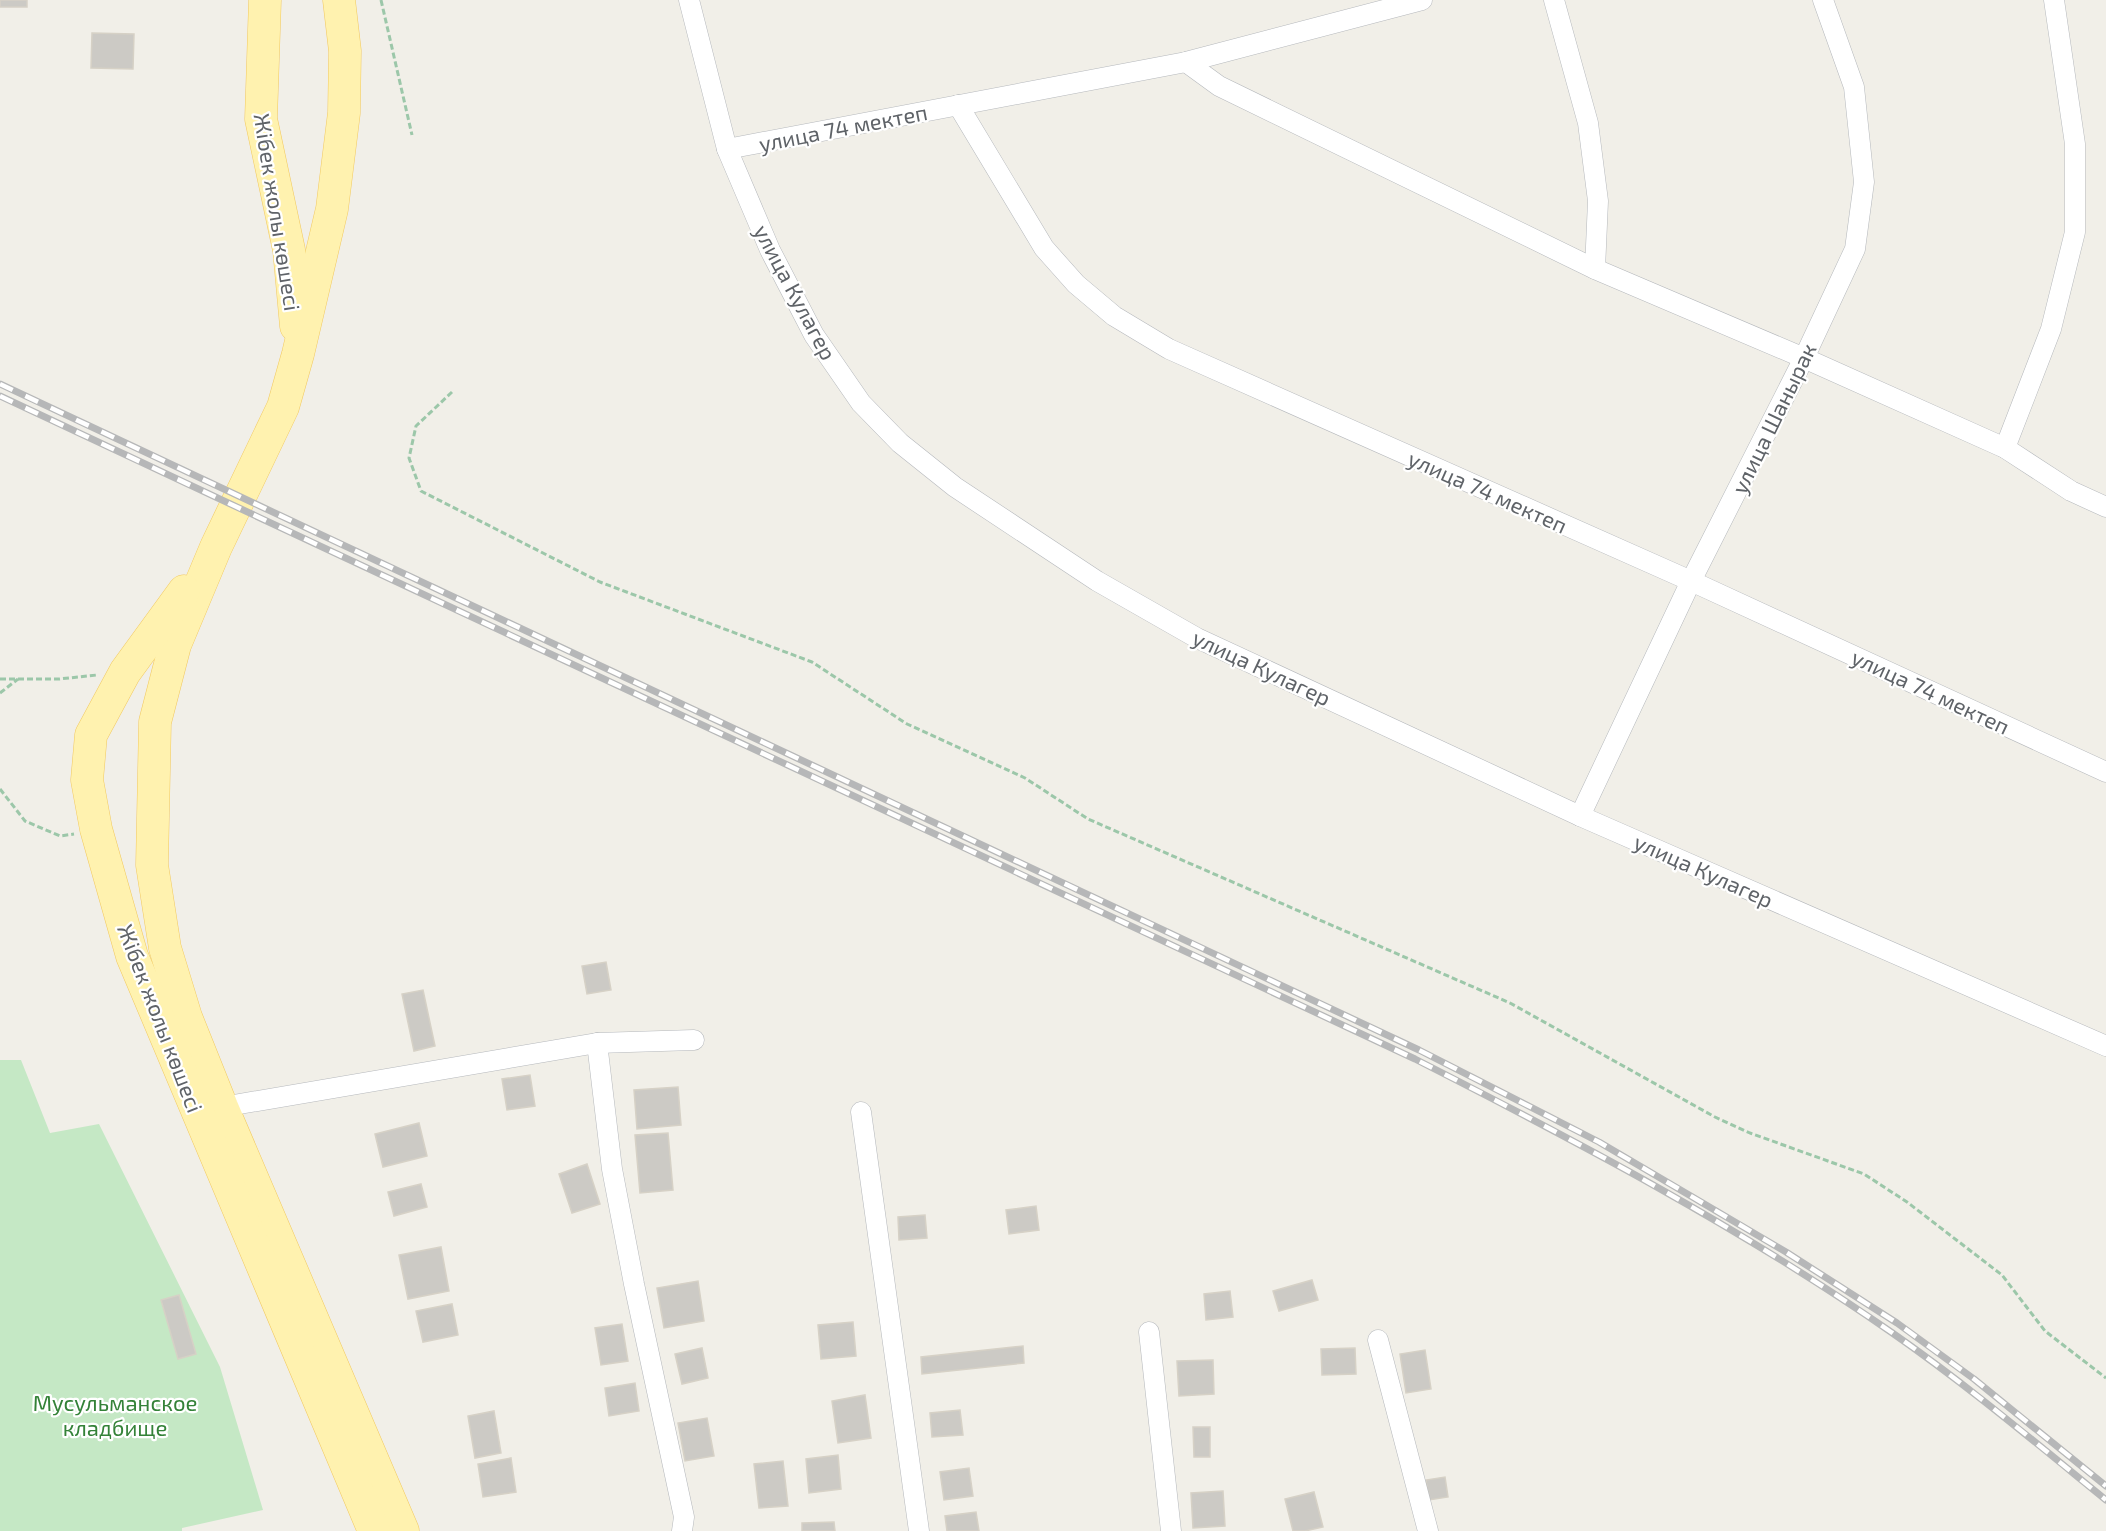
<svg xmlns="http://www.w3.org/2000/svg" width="2106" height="1531" font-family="'Exo 2',sans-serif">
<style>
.green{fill:#c5e8c5}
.building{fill:#cccac5;stroke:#d6d1c6;stroke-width:1.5}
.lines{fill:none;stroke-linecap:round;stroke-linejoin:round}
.minor-casing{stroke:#b5b8bc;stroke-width:21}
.primary-casing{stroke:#f2c960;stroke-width:33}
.path{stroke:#9cc7a9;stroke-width:3;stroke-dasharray:6 3;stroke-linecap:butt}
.minor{stroke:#fff;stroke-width:20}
.primary{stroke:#fff2af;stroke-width:32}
.rail-casing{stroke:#b6b7b8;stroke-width:7}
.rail{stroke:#fff;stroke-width:4.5;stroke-dasharray:14;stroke-linecap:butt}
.labels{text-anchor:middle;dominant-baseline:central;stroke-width:4.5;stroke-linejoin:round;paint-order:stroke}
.street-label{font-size:22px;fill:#5f6368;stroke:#fff}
.park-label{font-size:22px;fill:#348238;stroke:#fff}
</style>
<rect width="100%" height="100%" fill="#f1efe8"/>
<!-- green -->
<polygon class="green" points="0,1060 21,1060 50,1133 99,1124 220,1367 263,1510 182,1528 182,1531 0,1531"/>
<!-- building -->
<g class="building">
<rect x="0" y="0" width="27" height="7"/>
<polygon points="92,33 134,34 133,69 91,68"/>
<polygon points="606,962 611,990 587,994 582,966"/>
<polygon points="423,990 435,1046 414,1051 402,994"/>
<polygon points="530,1075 535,1106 507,1110 502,1079"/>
<polygon points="678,1087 681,1125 637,1129 634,1090"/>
<polygon points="419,1123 427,1156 383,1167 375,1134"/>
<polygon points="668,1133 673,1190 640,1193 635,1135"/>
<polygon points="587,1164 600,1204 572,1213 559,1174"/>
<polygon points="421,1184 427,1207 394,1216 388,1192"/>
<polygon points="1036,1206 1039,1230 1009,1234 1006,1210"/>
<polygon points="925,1215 927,1238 899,1240 898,1217"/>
<polygon points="441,1247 449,1291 408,1299 399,1255"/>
<polygon points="1312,1280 1318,1300 1279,1311 1273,1291"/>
<polygon points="698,1281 704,1321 664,1328 657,1288"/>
<polygon points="1230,1291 1233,1317 1206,1320 1204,1294"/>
<polygon points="179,1295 196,1354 178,1359 161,1300"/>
<polygon points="452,1304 458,1335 423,1342 416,1311"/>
<polygon points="853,1322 856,1356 821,1359 818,1325"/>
<polygon points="622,1324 628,1361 601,1365 595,1328"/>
<polygon points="1023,1346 1024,1363 922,1374 921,1357"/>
<polygon points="702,1348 708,1378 682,1384 675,1354"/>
<polygon points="1355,1348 1356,1374 1322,1375 1321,1349"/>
<polygon points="1425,1350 1431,1389 1406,1393 1400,1354"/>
<polygon points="1213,1360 1214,1394 1179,1396 1177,1361"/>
<polygon points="635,1383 639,1411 609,1416 605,1388"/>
<polygon points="865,1395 871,1438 838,1443 832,1401"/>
<polygon points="960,1410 963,1435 932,1437 930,1413"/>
<polygon points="494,1411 501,1453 475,1458 468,1416"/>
<polygon points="707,1418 714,1456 685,1461 678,1423"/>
<polygon points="1193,1427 1210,1427 1210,1457 1194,1457"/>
<polygon points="838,1455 841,1489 809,1493 806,1459"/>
<polygon points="511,1458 516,1492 483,1497 478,1464"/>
<polygon points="783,1461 788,1506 759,1508 754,1464"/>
<polygon points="969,1468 973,1496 944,1500 940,1472"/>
<polygon points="1445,1477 1448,1497 1429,1500 1426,1480"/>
<polygon points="1223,1491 1225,1526 1193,1528 1191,1493"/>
<polygon points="1314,1492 1323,1527 1305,1531 1293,1531 1285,1499"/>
<polygon points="976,1512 979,1531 947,1531 945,1516"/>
<polygon points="834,1522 835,1531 802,1531 802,1523"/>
</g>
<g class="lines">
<!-- minor casing -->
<g class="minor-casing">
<g id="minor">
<polyline points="689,0 727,149 770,250 814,335 861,403 900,443 955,487 1097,581 1197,638 1580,816 2106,1046"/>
<polyline points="1554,0 1588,123 1598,201 1595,269"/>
<polyline points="1186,62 1219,86 1595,269 1804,358 2005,448 2071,491 2106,507"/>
<polyline points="958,105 1044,248 1076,284 1114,316 1169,349 1691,581 2106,772"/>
<polyline points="727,149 1186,62 1422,0"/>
<polyline points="2005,448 2051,329 2075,232 2075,144 2054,0"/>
<polyline points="1580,816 1691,581 1804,358 1855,249 1864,182 1854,87 1823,0"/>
<polyline points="597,1043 612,1169 634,1284 684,1517 682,1531"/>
<polyline points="222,1107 597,1043 694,1040"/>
<polyline points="861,1112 919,1531"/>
<polyline points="1149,1332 1171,1531"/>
<polyline points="1378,1340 1428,1531"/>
</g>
</g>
<!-- primary casing -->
<g class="primary-casing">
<g id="primary">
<polyline points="265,0 261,119 289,250 296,326"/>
<polyline points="339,0 345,51 344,113 332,209 298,354 283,407 216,547 175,645 155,722 152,865 165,948 186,1017 222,1107 403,1531"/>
<polyline points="184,591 125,672 91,735 87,780 96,829 132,956 374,1531"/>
</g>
</g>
<!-- path -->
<g class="path">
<polyline points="381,0 412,135"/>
<polyline points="452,392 416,426 409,458 421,491 600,582 812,662 907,724 1025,778 1088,819 1510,1003 1715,1117 1750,1133 1864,1174 1907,1202 2002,1275 2045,1331 2106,1378"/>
<polyline points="0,679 59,679 97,675"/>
<polyline points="0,693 18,679"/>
<polyline points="0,789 25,821 60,836 74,834"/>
</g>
<!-- minor -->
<use href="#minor" class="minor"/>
<!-- primary -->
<use href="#primary" class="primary"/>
<!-- rail casing -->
<g class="rail-casing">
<g id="rail">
<polyline points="0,384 1419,1050 1599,1142 1786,1252 1897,1323 1974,1379 2106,1486"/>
<path d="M 0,396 L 1415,1059 C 1578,1142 1741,1228 1891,1332 C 1966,1384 2036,1443 2106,1500"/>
</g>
</g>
<!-- rail -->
<use href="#rail" class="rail"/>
</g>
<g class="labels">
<!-- street labels -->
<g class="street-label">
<text transform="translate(843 127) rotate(-11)">улица 74 мектеп</text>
<text transform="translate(278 212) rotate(81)">Жібек жолы көшесі</text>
<text transform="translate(796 292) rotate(62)">улица Кулагер</text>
<text transform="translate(1773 418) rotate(-64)">улица Шанырак</text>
<text transform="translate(1488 491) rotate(24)">улица 74 мектеп</text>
<text transform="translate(1262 667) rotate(25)">улица Кулагер</text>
<text transform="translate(1931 691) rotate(25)">улица 74 мектеп</text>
<text transform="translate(1704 870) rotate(24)">улица Кулагер</text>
<text transform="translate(161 1018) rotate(69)">Жібек жолы көшесі</text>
</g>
<!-- park labels -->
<g class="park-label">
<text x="115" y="1402">Мусульманское<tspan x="115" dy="25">кладбище</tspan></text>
</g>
</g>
</svg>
